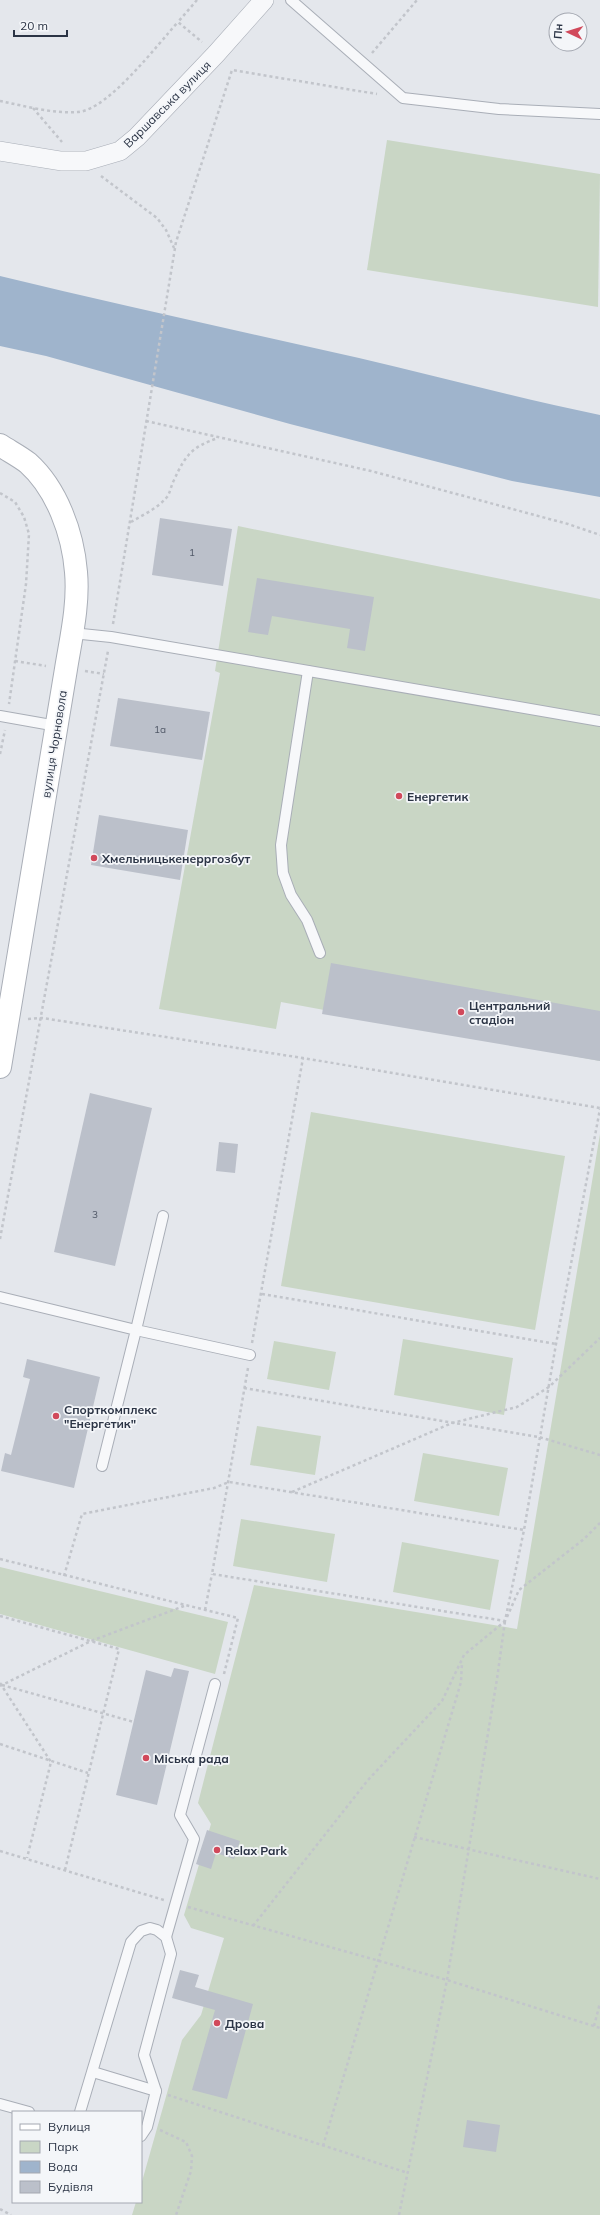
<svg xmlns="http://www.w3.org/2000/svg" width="600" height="2215" font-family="Mulish,sans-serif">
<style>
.green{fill:#c9d6c5}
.water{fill:#9fb4cc}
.building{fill:#bbc0ca}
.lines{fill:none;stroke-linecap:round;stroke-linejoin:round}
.lane-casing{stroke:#a9aeb7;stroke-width:12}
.street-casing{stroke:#a9aeb7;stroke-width:20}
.secondary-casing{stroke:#a9aeb7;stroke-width:24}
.path{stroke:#c2c5cb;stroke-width:2.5;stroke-dasharray:3 3;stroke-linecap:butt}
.lane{stroke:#f7f8fa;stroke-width:10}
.street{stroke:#f7f8fa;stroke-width:19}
.secondary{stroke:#fff;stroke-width:22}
.poi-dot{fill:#d1495b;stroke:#f4f6f9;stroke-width:1.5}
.labels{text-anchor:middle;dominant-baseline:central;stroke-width:3.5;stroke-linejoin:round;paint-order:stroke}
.number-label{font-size:10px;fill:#4f5766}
.street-label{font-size:12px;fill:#2b3445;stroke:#f4f6f9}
.poi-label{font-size:12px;font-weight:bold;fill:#2b3445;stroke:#f4f6f9;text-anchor:start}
</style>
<rect width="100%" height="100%" fill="#e4e7ec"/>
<!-- green -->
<g class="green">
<polygon points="387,140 600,174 598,307 367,270"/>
<polygon points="238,526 600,599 600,1061 281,1002 276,1029 159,1009 220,673 215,671"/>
<polygon points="311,1112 565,1156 535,1330 281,1286"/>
<polygon points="600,1134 600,2215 132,2215 136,2202 141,2202 141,2185 182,2040 201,2015 224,1938 191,1928 184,1915 211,1824 198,1803 254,1585 517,1629"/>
<polygon points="403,1339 513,1358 504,1415 394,1395"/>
<polygon points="274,1341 336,1352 329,1390 267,1379"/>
<polygon points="257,1426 321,1436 315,1475 250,1465"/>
<polygon points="423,1453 508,1468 499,1516 414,1501"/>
<polygon points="241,1519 335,1534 327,1582 233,1566"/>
<polygon points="402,1542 499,1560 490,1610 393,1592"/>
<polygon points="0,1567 228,1622 215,1674 0,1614"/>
</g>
<!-- water -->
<path class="water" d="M 0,276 C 119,305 239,331 359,358 C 439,377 519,398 600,415 L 600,497 L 512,481 L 290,424 L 46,356 L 0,346 Z"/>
<!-- building -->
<g class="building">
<polygon points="160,518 232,529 223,586 152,575"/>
<polygon points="257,578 374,597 365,651 347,648 350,629 272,616 268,635 248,632"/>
<polygon points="118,698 210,712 202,760 110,746"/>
<polygon points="99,815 188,830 180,880 91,865"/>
<polygon points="331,963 600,1011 600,1061 322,1014"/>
<polygon points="90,1093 152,1108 115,1266 54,1252"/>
<polygon points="219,1142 238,1144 235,1173 216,1171"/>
<polygon points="27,1359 100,1377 74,1488 1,1471 5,1453 11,1455 30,1379 23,1377"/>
<polygon points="174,1668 189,1671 157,1805 116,1795 146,1670 171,1677"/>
<polygon points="207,1830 240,1841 234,1859 216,1853 211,1869 196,1864"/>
<polygon points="180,1970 199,1975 195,1987 253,2004 227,2099 192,2090 215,2010 172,1998"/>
<polygon points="467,2120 500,2125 496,2152 463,2147"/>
</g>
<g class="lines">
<!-- lane casing -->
<g class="lane-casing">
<g id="lane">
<polyline points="291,0 403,98 499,109 600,114"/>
<polyline points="72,633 111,637 600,721"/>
<polyline points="308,671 281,845 283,873 291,895 307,920 320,953"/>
<polyline points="0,716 57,726"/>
<polyline points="163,1216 136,1330 250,1355"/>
<polyline points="0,1297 136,1330 102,1466"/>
<polyline points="166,1937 194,1839 180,1815 215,1684"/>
<polyline points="93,2072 156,2091"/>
<polyline points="0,2104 29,2112"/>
<polyline points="80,2112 131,1942 141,1931 150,1928 157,1930 166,1937 171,1954 144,2055 156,2091 147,2127 141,2136"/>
</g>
</g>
<!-- street casing -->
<g class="street-casing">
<polyline id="street" points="0,151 61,161 86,161 120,151 137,137 216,54 264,0"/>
</g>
<!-- secondary casing -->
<g class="secondary-casing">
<path id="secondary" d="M 0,445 C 9,451 19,456 28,463 C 57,489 73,534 76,572 C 79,604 71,638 66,669 L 0,1067"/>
</g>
<!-- path -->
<g class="path">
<polyline points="197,0 178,22 202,42"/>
<polyline points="372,53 417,0"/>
<path d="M 0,101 C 25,106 53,114 78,112 C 108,110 158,44 178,22"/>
<polyline points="33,108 62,142"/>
<polyline points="101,176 157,218 166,230 174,248"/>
<polyline points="146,421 371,471 568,524 600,535"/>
<polyline points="0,493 15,502 24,517 29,534 26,584 9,704"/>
<path d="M 131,522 C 143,515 158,508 167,497 C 170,493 171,486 174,480 C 186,454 192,447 218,438"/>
<polyline points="113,624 176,242 232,70 377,94"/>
<polyline points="15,661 46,666"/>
<polyline points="85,671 104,674"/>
<polyline points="0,754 5,730"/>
<polyline points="28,1019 42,1018 303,1058 600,1108"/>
<polyline points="0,1239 108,651"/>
<polyline points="262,1294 556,1344"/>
<polyline points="252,1343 303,1058"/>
<polyline points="248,1368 212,1574 505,1621 524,1530 556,1344 600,1109"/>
<polyline points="244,1388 539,1437 600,1455"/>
<polyline points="292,1492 452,1423 517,1407 549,1387 600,1338"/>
<polyline points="0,1559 238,1618 224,1674"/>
<polyline points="64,1576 82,1514 214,1488 229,1482 524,1530"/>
<polyline points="205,1610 212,1574"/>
<polyline points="0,1616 119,1649 65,1870"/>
<polyline points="507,1617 519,1590 584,1539 600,1523"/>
<polyline points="0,1683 51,1762 27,1858"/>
<polyline points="2,1685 134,1722"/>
<polyline points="0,1686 91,1641 184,1606"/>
<polyline points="0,1744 88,1773"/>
<polyline points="414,1837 600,1879"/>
<polyline points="0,1851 164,1900"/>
<polyline points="188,1907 447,1980 600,2028"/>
<polyline points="253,1926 368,1780 442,1701 464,1655 504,1622"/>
<polyline points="594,2026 600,2003"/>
<polyline points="168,2095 408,2173"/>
<polyline points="160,2130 186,2142 192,2156 191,2171 176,2215"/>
<polyline points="323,2146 461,1682 462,1662"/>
<polyline points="0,2209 11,2215"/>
<polyline points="399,2215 447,1980 497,1679 505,1621"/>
</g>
<!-- lane -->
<use href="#lane" class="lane"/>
<!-- street -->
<use href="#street" class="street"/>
<!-- secondary -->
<use href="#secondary" class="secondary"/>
</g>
<!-- markers -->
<g class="poi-dot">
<circle cx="399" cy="796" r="4"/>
<circle cx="94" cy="858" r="4"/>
<circle cx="461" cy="1012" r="4"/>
<circle cx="56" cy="1416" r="4"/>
<circle cx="146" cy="1758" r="4"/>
<circle cx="217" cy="1850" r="4"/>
<circle cx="217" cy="2023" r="4"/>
</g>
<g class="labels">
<!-- number labels -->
<g class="number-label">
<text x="192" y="552">1</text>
<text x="160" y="729">1а</text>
<text x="95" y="1214">3</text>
</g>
<!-- street labels -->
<g class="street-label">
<text transform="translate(167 104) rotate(-45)">Варшавська вулиця</text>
<text transform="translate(54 744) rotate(-81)">вулиця Чорновола</text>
</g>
<!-- poi labels -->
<g class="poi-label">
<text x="407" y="796">Енергетик</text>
<text x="102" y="858">Хмельницькенерргозбут</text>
<text x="469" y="1005">Центральний<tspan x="469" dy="14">стадіон</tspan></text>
<text x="64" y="1409">Спорткомплекс<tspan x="64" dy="14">"Енергетик"</tspan></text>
<text x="154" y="1758">Міська рада</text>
<text x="225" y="1850">Relax Park</text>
<text x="225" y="2023">Дрова</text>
</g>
</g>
<!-- legend -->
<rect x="12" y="2111" width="130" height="92" fill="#f4f6f9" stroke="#a4a8b1"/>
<rect x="20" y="2124" width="20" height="6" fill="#ffffff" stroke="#a4a8b1"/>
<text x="48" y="2131" font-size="12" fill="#2b3445">Вулиця</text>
<rect x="20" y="2141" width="20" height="12" fill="#c9d6c5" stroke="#a4a8b1"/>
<text x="48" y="2151" font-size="12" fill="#2b3445">Парк</text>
<rect x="20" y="2161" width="20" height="12" fill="#9fb4cc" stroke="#a4a8b1"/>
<text x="48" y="2171" font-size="12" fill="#2b3445">Вода</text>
<rect x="20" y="2181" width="20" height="12" fill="#bbc0ca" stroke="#a4a8b1"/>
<text x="48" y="2191" font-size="12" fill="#2b3445">Будівля</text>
<!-- north arrow -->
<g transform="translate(568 32) rotate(274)"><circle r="19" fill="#f4f6f9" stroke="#a4a8b1"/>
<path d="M0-3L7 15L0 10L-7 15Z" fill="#d1495b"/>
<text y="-6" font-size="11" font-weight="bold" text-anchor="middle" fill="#2b3445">Пн</text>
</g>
<!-- scale -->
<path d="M14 30v6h53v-6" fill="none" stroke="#2b3445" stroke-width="2"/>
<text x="20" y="30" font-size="12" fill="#2b3445" stroke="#f4f6f9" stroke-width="3" paint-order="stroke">20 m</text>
</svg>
